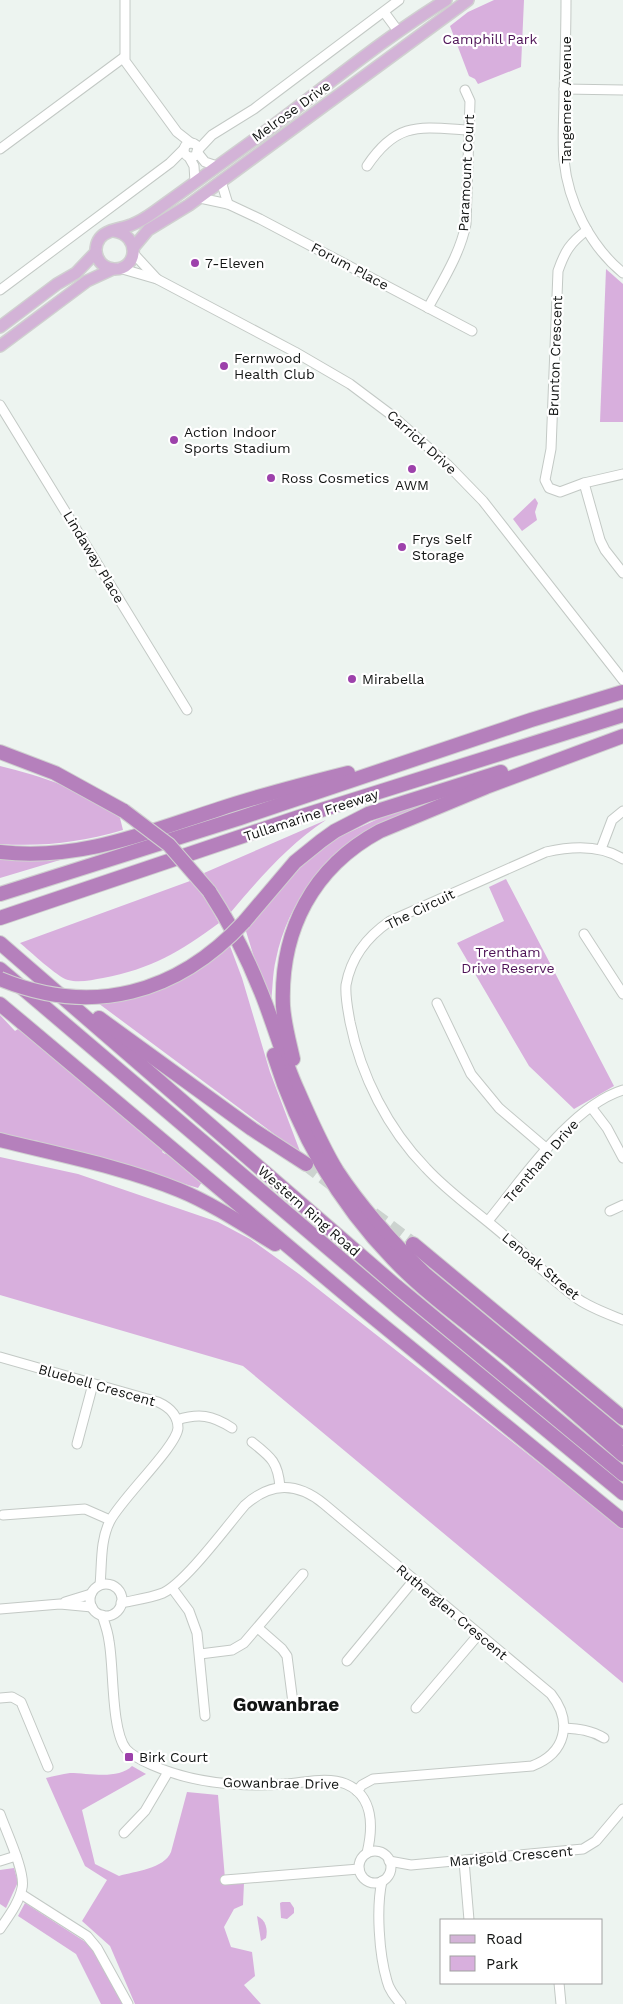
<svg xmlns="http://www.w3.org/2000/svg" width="623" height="2004" font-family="'Work Sans',sans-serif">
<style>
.green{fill:#d8afdd}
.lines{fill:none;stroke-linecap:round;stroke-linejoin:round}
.highway-tunnel{stroke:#ccd3cf;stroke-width:14;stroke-dasharray:14 7;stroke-linecap:butt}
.minor-casing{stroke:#c3c9c5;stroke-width:11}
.major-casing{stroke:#d0d0d0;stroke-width:14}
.highway-casing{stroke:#d0d0d0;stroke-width:16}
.minor{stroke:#fff;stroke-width:9}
.major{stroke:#d3b3d7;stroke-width:11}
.highway{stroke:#b580bc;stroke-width:14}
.highway-bridge-casing{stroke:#d0d0d0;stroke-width:16;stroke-linecap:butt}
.highway-bridge{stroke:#b580bc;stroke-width:14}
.poi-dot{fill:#9d41ab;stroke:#fff;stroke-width:2}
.labels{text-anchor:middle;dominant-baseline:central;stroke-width:4.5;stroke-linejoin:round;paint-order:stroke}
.park-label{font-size:14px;fill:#4e1357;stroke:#fff}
.street-label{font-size:14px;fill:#131514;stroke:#fff}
.poi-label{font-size:14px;fill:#131514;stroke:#fff;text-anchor:start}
.district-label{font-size:19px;font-weight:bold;fill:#131514;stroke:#fff}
</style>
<rect width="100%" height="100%" fill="#edf4f0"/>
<!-- green -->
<g class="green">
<polygon points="494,0 524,0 521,67 478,84 475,79 469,76 450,26 468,12"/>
<polygon points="606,269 623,284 623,422 600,422"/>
<polygon points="535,498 538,503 535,512 537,520 522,531 513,519"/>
<path d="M 0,766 C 41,776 88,791 120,818 L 123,830 C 82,842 43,847 0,844 Z"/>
<path d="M 420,805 L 421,810 C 407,815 391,820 378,826 C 325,852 288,902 276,959 C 272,975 273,992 270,1009 L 245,928 L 297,870 L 330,841 L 391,813 Z"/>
<path d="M 326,820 C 288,845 260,878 231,912 L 204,873 Z"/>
<polygon points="0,857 70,857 0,878"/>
<polygon points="506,879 614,1086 574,1109 529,1066 457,943 504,921 489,887"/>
<path d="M 190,881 L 206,899 L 219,923 C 180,952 151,969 103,978 C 92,980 79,983 68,980 C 57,977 30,951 20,943 Z"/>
<path d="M 230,946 L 242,978 L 270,1072 L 301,1154 L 98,1003 C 118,999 139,995 158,989 C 185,982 209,964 230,946 Z"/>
<polygon points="0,1015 15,1031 21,1027 164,1149 162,1152 165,1154 168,1152 202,1182 198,1188 103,1160 38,1146 38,1141 0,1135"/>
<polygon points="0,1157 78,1174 218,1222 250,1239 299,1274 623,1529 623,1683 243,1366 0,1295"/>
<path d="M 132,1766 L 146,1774 L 82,1810 L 95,1864 L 119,1876 C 135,1871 164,1869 171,1852 L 187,1792 L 218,1795 L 225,1879 L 244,1883 L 243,1905 L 234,1909 L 224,1927 L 231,1947 L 252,1952 L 255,1976 L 244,1985 L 261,2004 L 135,2004 L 110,1946 L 82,1921 L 107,1880 L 85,1866 L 46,1778 C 54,1776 62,1774 70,1773 C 89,1773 118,1780 132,1766 Z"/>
<polygon points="14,1868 18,1882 6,1908 0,1904 0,1870"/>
<polygon points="282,1902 290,1902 294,1908 294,1913 287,1919 281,1918 280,1903"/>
<polygon points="25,1903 87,1943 97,1955 123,2004 101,2004 76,1954 18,1916"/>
<path d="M 257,1916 C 266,1920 268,1929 266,1938 L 261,1941 Z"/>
</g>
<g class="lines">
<!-- highway-tunnel -->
<g class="highway-tunnel">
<polyline points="306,1164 335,1186"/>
<polyline points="373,1214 413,1244"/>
</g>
<!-- minor casing -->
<g class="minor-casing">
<g id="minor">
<polyline points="125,0 125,61 177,132 191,143"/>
<path d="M 566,0 C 566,32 565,64 564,95 C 564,117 562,139 564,160 C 568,202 590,246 623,273"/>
<polyline points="384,12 398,31"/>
<polyline points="564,89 623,90"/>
<circle cx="191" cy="150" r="7"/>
<polyline points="0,149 123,58"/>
<polyline points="197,151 212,135 254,109 399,0"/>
<polyline points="197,152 205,162 217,166"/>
<polyline points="189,157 194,166 195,182"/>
<path d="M 367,166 C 397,121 420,127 468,130"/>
<polyline points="221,181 228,204"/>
<polyline points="200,198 228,204 260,219 472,331"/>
<path d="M 587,230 C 570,243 565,251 558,271 L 551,449 L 545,480 L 549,488 L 560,492 L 584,483 L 623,474"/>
<polyline points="133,253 157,279"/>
<polyline points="119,268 157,279 295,352 350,384 394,417 447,464 483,501 623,680"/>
<polyline points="0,290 170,163 184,149"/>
<path d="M 428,308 C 443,280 460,254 466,224 L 470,101 L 465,90"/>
<polyline points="0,405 187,710"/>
<polyline points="584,483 600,540 605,550 623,573"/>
<polyline points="601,849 612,820 623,811"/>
<path d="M 623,859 C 600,844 572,846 546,852 L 390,921 C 368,936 351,957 346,985 C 345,997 348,1010 350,1022 C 361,1076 388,1129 426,1168 C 450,1194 480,1214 506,1237 C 530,1258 553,1281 578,1299 C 591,1308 608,1314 623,1320"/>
<polyline points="584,934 623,994"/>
<polyline points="437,1003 471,1074 499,1108 547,1149"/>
<polyline points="591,1107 607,1128 623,1158"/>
<polyline points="610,1211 623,1205"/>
<path d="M 488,1221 C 522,1180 571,1106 623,1090"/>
<path d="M 0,1357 L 158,1402 C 169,1407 178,1415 178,1428 C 177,1446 121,1499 110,1521 C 100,1540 102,1565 100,1585"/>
<path d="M 177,1420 C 199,1413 212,1415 232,1428"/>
<path d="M 252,1442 C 271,1457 278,1462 280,1487"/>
<polyline points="77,1444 93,1384"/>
<polyline points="3,1515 85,1509 110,1520"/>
<circle cx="106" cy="1600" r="16"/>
<polyline points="172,1588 189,1611 197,1633 205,1716"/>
<polyline points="65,1602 91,1594"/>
<path d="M 121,1603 C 135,1600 150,1598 163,1593 C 186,1582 226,1527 245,1505 C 271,1482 297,1482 324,1504 L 551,1694 C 573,1722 566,1753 532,1766 L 373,1779 L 362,1785 L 357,1791"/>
<polyline points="0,1609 60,1604 92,1607"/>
<path d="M 102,1615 C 105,1624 108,1632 109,1641 C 114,1667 111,1730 126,1749 C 132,1756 143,1761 152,1765 C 194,1784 240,1787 285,1784 C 304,1783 327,1776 346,1784 C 374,1796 373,1828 367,1853"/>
<polyline points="258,1628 282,1649 287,1656 293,1703"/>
<polyline points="200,1654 232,1650 244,1643 303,1574"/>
<polyline points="347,1661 414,1580"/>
<polyline points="0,1698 12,1697 21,1702 48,1767"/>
<polyline points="416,1708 479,1634"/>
<path d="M 564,1728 C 579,1729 591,1730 604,1738"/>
<path d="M 0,1814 C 6,1831 26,1873 22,1888 C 19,1903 8,1917 0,1929"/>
<polyline points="124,1833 145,1811 168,1772"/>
<circle cx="375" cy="1867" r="16"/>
<polyline points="0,1861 16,1856"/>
<polyline points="389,1861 411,1865 583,1849 596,1841 623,1809"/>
<polyline points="464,1861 469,1920"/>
<polyline points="225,1880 359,1869"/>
<path d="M 382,1881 C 376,1908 379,1954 387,1981 C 389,1990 395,1997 401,2004"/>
<polyline points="21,1894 87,1936 97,1948 128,2004"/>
<polyline points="559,1983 561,2004"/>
</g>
</g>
<!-- major casing -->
<g class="major-casing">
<g id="major">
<path d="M 114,231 C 141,235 138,270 114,269 C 98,268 91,250 100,238 C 107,229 122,229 131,225 C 139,222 147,217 154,212 C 190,186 226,160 262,134 C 323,89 381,40 446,0"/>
<polyline points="133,248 148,230 189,205 468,0"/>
<polyline points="0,327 57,284 76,273 96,252"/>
<polyline points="0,346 87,281 113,269"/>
</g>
</g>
<!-- highway casing -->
<g class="highway-casing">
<g id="highway">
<polyline points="0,752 55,773 124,811"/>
<path d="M 0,852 C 80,861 145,833 219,809 C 261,795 304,784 348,773"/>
<path d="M 209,891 C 230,923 247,957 261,992 C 274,1024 283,1058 297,1089 C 309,1116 321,1145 337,1171 C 362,1209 393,1243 426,1275 L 623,1438"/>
<polyline points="0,894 240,818 531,720 623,692"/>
<polyline points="0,918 296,818 623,715"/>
<polyline points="244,922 295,862 321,841 335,831 368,814 501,772"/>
<polyline points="0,943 396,1286 623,1474"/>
<polyline points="0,969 401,1310 623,1493"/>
<polyline points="0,1004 364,1310 623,1521"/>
<polyline points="99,1018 252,1129 306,1164"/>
<path d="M 274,1055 C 298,1132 337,1201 393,1259 C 430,1298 476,1329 517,1363 C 553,1393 588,1424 623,1455"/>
<path d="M 293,1059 C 289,1041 284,1023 283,1006 C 280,930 313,867 380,831 L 486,787 L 623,736"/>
<path d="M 0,1140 C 60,1155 123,1167 179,1190 C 213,1204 244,1225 275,1244"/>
<polyline points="413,1244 623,1418"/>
</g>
</g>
<!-- minor -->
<use href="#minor" class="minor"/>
<!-- major -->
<use href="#major" class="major"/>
<!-- highway -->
<use href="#highway" class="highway"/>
<!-- highway-bridge casing -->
<g class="highway-bridge-casing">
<g id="highway-bridge">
<polyline points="124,811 169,845 209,891"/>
<path d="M 0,979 C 92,1017 177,994 244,922"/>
</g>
</g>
<!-- highway-bridge -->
<use href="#highway-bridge" class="highway-bridge"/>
</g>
<!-- markers -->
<g class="poi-dot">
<circle cx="195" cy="263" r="5"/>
<circle cx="224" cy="366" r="5"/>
<circle cx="174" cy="440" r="5"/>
<circle cx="412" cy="469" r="5"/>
<circle cx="271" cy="478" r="5"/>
<circle cx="402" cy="547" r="5"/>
<circle cx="352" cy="679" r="5"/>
<rect x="124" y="1752" width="10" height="10" rx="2.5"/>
</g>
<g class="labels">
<!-- park labels -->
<g class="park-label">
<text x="490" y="39">Camphill Park</text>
<text x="508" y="952">Trentham<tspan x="508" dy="16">Drive Reserve</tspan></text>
</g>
<!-- street labels -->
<g class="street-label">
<text transform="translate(566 100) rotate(-90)">Tangemere Avenue</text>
<text transform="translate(291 111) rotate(-36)">Melrose Drive</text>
<text transform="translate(466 173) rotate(-87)">Paramount Court</text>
<text transform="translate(350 266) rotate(28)">Forum Place</text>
<text transform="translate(555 356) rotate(-88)">Brunton Crescent</text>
<text transform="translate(422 442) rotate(42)">Carrick Drive</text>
<text transform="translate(94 557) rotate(59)">Lindaway Place</text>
<text transform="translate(311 815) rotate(-18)">Tullamarine Freeway</text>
<text transform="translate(420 909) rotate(-26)">The Circuit</text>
<text transform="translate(541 1161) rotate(-49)">Trentham Drive</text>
<text transform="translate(309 1211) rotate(41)">Western Ring Road</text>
<text transform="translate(541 1266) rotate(40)">Lenoak Street</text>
<text transform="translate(97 1385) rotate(16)">Bluebell Crescent</text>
<text transform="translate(452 1612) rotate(40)">Rutherglen Crescent</text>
<text transform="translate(281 1783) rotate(1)">Gowanbrae Drive</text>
<text transform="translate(511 1856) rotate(-5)">Marigold Crescent</text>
</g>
<!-- poi labels -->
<g class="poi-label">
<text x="205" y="263">7-Eleven</text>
<text x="234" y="358">Fernwood<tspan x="234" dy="16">Health Club</tspan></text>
<text x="184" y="432">Action Indoor<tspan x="184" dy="16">Sports Stadium</tspan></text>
<text x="281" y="478">Ross Cosmetics</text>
<text x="412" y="485" text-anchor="middle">AWM</text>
<text x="412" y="539">Frys Self<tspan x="412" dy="16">Storage</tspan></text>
<text x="362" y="679">Mirabella</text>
<text x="139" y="1757">Birk Court</text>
</g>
<!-- district labels -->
<g class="district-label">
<text x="286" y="1704">Gowanbrae</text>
</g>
</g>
<!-- legend -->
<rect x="440" y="1919" width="162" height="65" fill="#ffffff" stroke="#a1a1a1"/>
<rect x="450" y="1935" width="25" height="8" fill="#d3b3d7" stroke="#a1a1a1"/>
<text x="486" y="1944" font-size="15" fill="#131514">Road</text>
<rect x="450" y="1956" width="25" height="15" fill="#d8afdd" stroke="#a1a1a1"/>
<text x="486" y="1969" font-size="15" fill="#131514">Park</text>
</svg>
